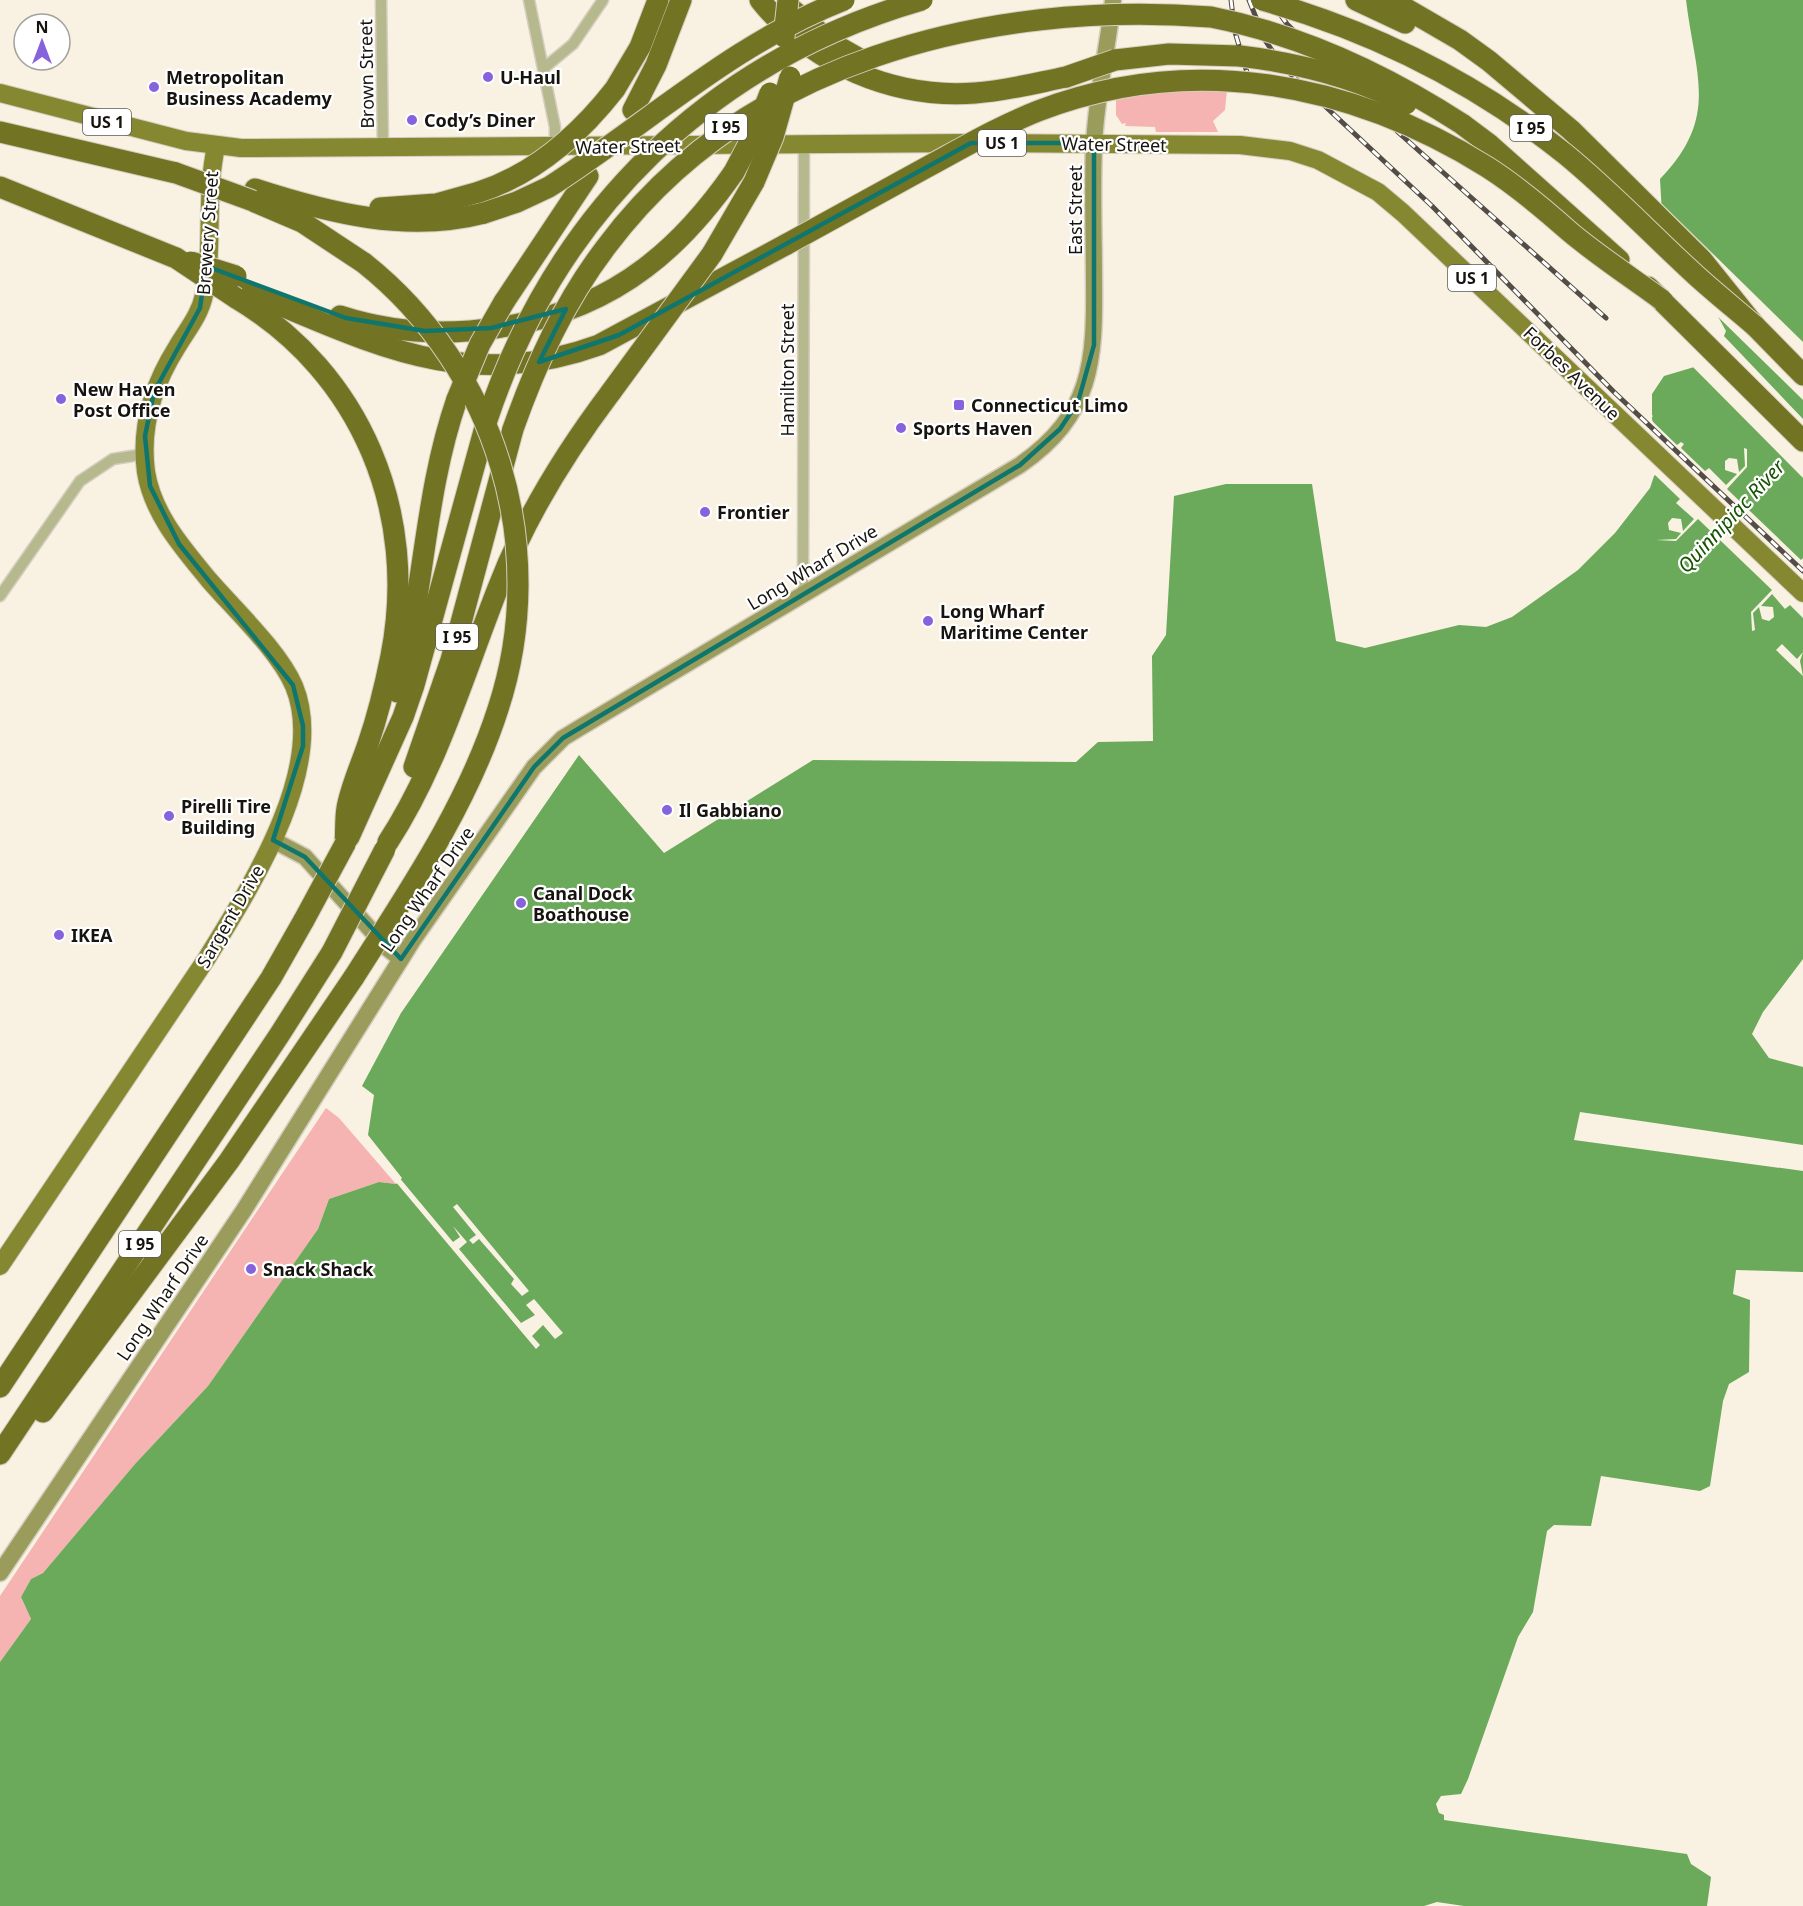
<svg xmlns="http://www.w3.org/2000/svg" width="1803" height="1906" font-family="'Noto Sans',sans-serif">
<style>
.green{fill:#f5b4b1}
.water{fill:#6ba95b}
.pier{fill:#f9f1e2}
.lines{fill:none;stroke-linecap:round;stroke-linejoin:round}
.street-casing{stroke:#d5cec0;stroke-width:13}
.secondary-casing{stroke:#d5cec0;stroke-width:19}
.primary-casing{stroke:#d5cec0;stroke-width:20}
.highway-casing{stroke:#d5cec0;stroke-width:23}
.street{stroke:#b6b98e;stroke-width:10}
.secondary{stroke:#9a9c5b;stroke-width:16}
.primary{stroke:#868731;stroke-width:18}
.highway{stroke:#737423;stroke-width:21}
.rail-casing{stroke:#524d46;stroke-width:5}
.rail{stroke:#fff;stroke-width:3;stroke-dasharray:9;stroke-linecap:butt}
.highway-bridge-casing{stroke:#d5cec0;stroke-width:23;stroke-linecap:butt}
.highway-bridge{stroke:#737423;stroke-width:21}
.marked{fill:none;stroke:#0f766e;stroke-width:4.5;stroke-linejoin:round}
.poi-dot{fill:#8662dd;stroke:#fff;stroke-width:2}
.labels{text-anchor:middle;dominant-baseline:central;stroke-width:4.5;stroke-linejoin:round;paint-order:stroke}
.shield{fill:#fff;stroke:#5d5a57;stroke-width:1.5}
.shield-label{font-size:16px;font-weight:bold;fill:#17140f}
.street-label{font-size:18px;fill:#17140f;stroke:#fff}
.poi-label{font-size:18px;font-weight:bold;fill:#17140f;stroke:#fff;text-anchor:start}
.water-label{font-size:20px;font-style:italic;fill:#175400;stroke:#fff}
</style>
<rect width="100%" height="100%" fill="#f9f1e2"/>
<!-- green -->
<g class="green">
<polygon points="1227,90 1225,110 1213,121 1218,132 1156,132 1155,127 1125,126 1126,123 1122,124 1116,115 1116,99 1155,92"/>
<polygon points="326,1108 339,1118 396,1184 379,1182 329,1199 318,1229 208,1386 135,1464 43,1573 31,1579 21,1597 31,1619 0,1662 0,1596"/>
</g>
<!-- water -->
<path class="water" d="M 1686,0 L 1803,0 L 1803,959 L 1763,1012 L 1752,1034 L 1769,1058 L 1803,1067 L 1803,1145 L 1580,1112 L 1574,1140 L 1803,1171 L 1803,1272 L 1736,1270 L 1733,1294 L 1750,1300 L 1749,1372 L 1729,1384 L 1723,1401 L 1710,1486 L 1700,1491 L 1601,1476 L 1591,1526 L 1554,1525 L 1547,1531 L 1533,1612 L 1518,1637 L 1468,1779 L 1461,1794 L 1441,1796 L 1436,1804 L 1439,1813 L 1444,1815 L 1444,1820 L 1687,1854 L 1691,1864 L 1711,1877 L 1707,1906 L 1464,1906 L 1437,1902 L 1424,1906 L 0,1906 L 0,1662 L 31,1619 L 21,1597 L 31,1579 L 43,1573 L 135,1464 L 208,1386 L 318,1229 L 329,1199 L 379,1182 L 396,1184 L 402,1178 L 368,1135 L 374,1095 L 362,1086 L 401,1013 L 579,755 L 664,853 L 813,760 L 1076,762 L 1098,742 L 1153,741 L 1152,656 L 1166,635 L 1174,496 L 1226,484 L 1312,484 L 1336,641 L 1365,648 L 1459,625 L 1486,627 L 1512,617 L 1578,570 L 1615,533 L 1650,488 L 1661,455 L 1652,419 L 1652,394 L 1664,376 L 1701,365 L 1719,348 L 1726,331 L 1662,214 L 1660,179 C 1720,117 1695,75 1686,0 Z"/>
<!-- pier -->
<g class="pier">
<polygon points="1658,200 1803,342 1803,400 1712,311 1659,215"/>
<polygon points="1722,334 1803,419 1803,478 1690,364 1700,362 1717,347"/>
<polygon points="1650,413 1653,416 1650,419 1677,445 1681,442 1684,444 1681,448 1705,471 1709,468 1726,485 1737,474 1725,470 1725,461 1729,458 1737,459 1739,472 1745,466 1744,448 1747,449 1747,467 1727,489 1801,560 1803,558 1803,618 1790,605 1785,609 1772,594 1761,606 1773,607 1774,617 1769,621 1762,619 1759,607 1753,613 1755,630 1752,631 1751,612 1772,590 1698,519 1676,541 1656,540 1676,539 1681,533 1669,530 1668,523 1672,518 1681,519 1683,531 1694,519 1676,503 1680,499 1655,475 1650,479 1658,455 1649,419"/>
<polygon points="1782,644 1797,659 1803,652 1800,661 1803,676 1776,650"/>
<polygon points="378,1152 453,1242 460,1237 453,1226 467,1242 459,1249 521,1323 535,1315 526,1305 534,1299 563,1333 555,1339 543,1325 532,1336 540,1345 536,1349 395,1181 398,1178"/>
<polygon points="457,1204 529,1291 522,1296 511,1284 514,1279 479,1239 473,1244 469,1240 476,1235 453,1207"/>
</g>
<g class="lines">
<!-- street casing -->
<g class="street-casing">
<g id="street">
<polyline points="381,0 383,148"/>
<polyline points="529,0 555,127 555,148"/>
<polyline points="544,68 573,44 603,0"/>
<polyline points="803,594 804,146"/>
<polyline points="0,596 80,481 113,459 145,454"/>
</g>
</g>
<!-- secondary casing -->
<g class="secondary-casing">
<g id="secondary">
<polyline points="273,840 305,857 387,948 401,959"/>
<path d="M 0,1573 L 244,1210 L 413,940 L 534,767 L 563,738 L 581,727 L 1020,465 C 1092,415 1095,362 1094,281 C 1094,236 1092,190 1094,145 C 1096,96 1108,48 1113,0"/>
</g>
</g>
<!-- primary casing -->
<g class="primary-casing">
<g id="primary">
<polyline points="0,93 186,141 241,148 969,143 1240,145 1290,151 1318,160 1378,192 1403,213 1803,593"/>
<path d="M 0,1266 L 207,958 C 249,889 328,768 294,686 C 279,651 235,610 209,580 C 183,548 153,515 146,472 C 140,427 153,385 177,347 C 187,330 200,315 204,295 C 214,247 205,196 216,147"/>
</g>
</g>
<!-- highway casing -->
<g class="highway-casing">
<g id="highway">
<path d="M 760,0 C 811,64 894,99 975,93 C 1006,91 1036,83 1066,77"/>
<polyline points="1356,0 1405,23"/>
<polyline points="1391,0 1460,40 1489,61 1571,130 1702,260 1755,326 1803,375"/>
<polyline points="789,7 835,45 865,62"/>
<polyline points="1115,60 1169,54 1240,56"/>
<polyline points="615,89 640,47 658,0"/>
<polyline points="633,110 656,65 681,0"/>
<polyline points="1462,124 1490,145 1619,260"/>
<polyline points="0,132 176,173"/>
<polyline points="0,187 176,258"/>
<path d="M 255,189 C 329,213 407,233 484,213"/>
<polyline points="255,202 302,222 364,263"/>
<polyline points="380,208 436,204 479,192"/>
<polyline points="712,254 754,182"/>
<path d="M 236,287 C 364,338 459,396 599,345 L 787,244"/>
<polyline points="1648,287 1803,441"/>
<path d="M 236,298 C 362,373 419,513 391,656 C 385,686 378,715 368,744 C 361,765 351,786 347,808 C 345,820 346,833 345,844"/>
<polyline points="504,302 588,176"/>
<path d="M 340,316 C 439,348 562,331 645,268 C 681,241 709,208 734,172"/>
<path d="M 397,692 C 425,595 423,497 457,399"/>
<polyline points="414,767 451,660 513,429"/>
<polyline points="349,837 403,717 414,685 487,420"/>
<path d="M 388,842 C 438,765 464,674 498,588 C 525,517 565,453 611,392"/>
<polyline points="0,1387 271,978 304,920"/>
<polyline points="43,1412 229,1161 354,977"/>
<polyline points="0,1454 280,1034 332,952"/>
</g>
</g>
<!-- street -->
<use href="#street" class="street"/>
<!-- secondary -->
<use href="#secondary" class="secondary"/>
<!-- primary -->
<use href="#primary" class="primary"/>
<!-- highway -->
<use href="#highway" class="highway"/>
<!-- rail casing -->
<g class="rail-casing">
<g id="rail">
<polyline points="1231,0 1235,32 1248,76"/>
<polyline points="1249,0 1265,40 1283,67 1432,206 1614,392 1803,571"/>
<polyline points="1270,0 1287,24 1399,133 1606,318"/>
</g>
</g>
<!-- rail -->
<use href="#rail" class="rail"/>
<!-- highway-bridge casing -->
<g class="highway-bridge-casing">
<g id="highway-bridge">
<path d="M 1262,0 C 1372,31 1476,83 1565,154 C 1609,190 1648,231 1689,269 C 1710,289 1733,307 1755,326"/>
<polyline points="784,37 788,0"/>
<path d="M 1240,56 C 1297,63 1355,77 1406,104"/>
<polyline points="1066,77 1115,60"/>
<polyline points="734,172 755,132 770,93"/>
<polyline points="176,173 253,201"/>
<polyline points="754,182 773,137 790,77"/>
<path d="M 479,192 C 535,174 579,135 615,89"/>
<path d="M 484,213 L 517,202 L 549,187 C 647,124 734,43 844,0"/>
<path d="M 787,244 C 834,218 882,192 929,166 C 964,147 1000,126 1038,111 C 1191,52 1350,82 1487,167 C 1517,186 1544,209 1571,233 C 1600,257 1632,278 1662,300"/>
<polyline points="176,258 236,298"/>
<polyline points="191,262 236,276"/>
<polyline points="611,392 712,254"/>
<polyline points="457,399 480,344 504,302"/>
<path d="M 487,420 C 556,212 710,61 922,0"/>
<path d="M 513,429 C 536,364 564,302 606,247 C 744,62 985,0 1211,17 C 1302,35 1385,74 1462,124"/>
<polyline points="304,920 345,844"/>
<polyline points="332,952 385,849"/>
<path d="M 354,977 C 408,892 467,806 498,709 C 551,548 496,368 364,263"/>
</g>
</g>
<!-- highway-bridge -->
<use href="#highway-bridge" class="highway-bridge"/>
</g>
<!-- marked area -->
<path class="marked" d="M 971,143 L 1094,143 L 1094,345 L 1078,402 L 1060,429 L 1020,465 L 563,738 L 534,767 L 401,959 L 305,857 L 273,840 L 303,746 L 303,726 L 293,685 L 179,544 L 150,486 L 145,436 L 154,392 L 200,308 L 206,266 L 346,318 L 425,331 L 491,328 L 566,309 L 539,362 L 619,335 Z"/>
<!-- markers -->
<g class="poi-dot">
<circle cx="488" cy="77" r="6"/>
<circle cx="154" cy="87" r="6"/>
<circle cx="412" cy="120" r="6"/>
<circle cx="61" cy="399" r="6"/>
<rect x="953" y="399" width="12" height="12" rx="3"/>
<circle cx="901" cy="428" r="6"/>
<circle cx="705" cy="512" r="6"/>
<circle cx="928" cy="621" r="6"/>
<circle cx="667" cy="810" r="6"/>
<circle cx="169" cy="816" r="6"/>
<circle cx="521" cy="903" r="6"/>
<circle cx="59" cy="935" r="6"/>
<circle cx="251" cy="1269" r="6"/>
</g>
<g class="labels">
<!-- shield labels -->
<g class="shield">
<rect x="83" y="109" width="48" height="26" rx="4.5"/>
<rect x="705" y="114" width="42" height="26" rx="4.5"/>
<rect x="1510" y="115" width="42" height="26" rx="4.5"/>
<rect x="978" y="130" width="48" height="26" rx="4.5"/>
<rect x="1448" y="265" width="48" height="26" rx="4.5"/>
<rect x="436" y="624" width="42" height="26" rx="4.5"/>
<rect x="119" y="1231" width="42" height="26" rx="4.5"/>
</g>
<g class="shield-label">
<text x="107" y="122">US 1</text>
<text x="726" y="127">I 95</text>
<text x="1531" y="128">I 95</text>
<text x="1002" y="143">US 1</text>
<text x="1472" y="278">US 1</text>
<text x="457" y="637">I 95</text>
<text x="140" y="1244">I 95</text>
</g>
<!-- street labels -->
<g class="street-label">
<text transform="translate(366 74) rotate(-91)">Brown Street</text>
<text transform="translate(1114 144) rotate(1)">Water Street</text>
<text transform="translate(628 146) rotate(-1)">Water Street</text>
<text transform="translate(1075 210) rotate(-90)">East Street</text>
<text transform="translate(207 233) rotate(-86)">Brewery Street</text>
<text transform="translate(787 370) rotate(-90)">Hamilton Street</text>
<text transform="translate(1572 373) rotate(44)">Forbes Avenue</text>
<text transform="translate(812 567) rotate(-31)">Long Wharf Drive</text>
<text transform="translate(427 889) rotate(-55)">Long Wharf Drive</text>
<text transform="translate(230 916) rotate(-60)">Sargent Drive</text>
<text transform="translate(162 1297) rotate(-56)">Long Wharf Drive</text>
</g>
<!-- poi labels -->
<g class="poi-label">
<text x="166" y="77">Metropolitan<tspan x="166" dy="21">Business Academy</tspan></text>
<text x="500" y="77">U-Haul</text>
<text x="424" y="120">Cody’s Diner</text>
<text x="73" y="389">New Haven<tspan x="73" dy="21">Post Office</tspan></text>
<text x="971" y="405">Connecticut Limo</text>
<text x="913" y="428">Sports Haven</text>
<text x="717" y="512">Frontier</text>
<text x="940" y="611">Long Wharf<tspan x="940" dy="21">Maritime Center</tspan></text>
<text x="181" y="806">Pirelli Tire<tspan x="181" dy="21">Building</tspan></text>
<text x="679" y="810">Il Gabbiano</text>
<text x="533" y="893">Canal Dock<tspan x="533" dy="21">Boathouse</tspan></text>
<text x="71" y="935">IKEA</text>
<text x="263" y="1269">Snack Shack</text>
</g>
<!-- water labels -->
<g class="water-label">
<text transform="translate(1731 516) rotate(-47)">Quinnipiac River</text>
</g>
</g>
<!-- north arrow -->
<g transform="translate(42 42)"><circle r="28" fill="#ffffff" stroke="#a2a19f" stroke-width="1.5"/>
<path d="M0-4.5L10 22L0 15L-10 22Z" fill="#8662dd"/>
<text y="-9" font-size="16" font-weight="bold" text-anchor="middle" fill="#17140f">N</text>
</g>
</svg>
